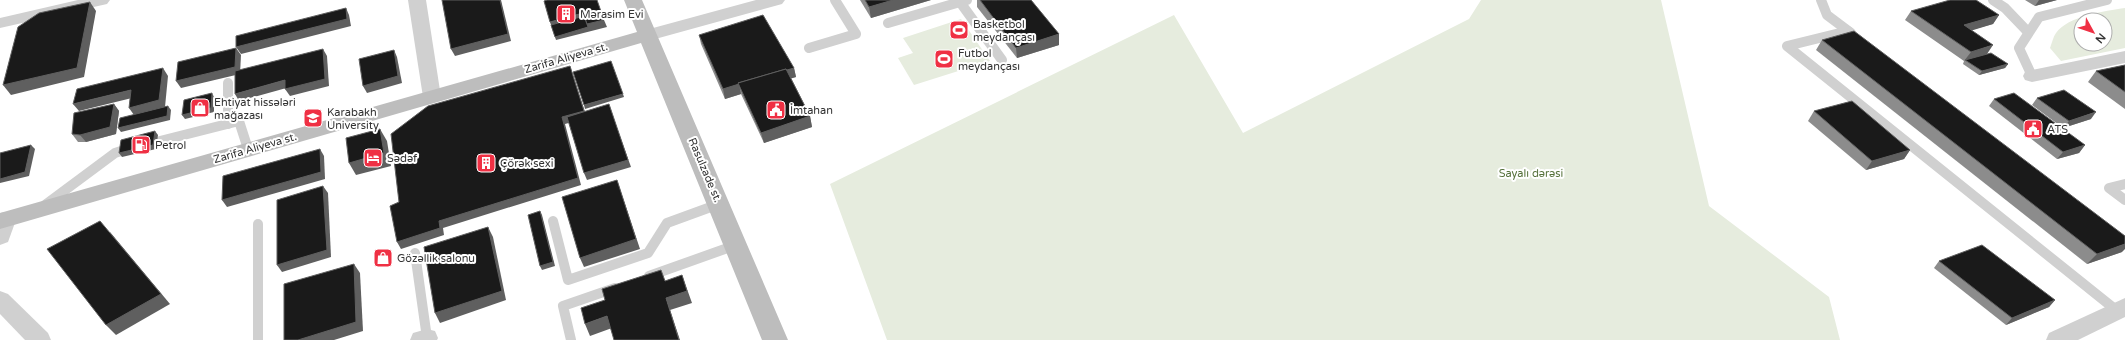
<svg xmlns="http://www.w3.org/2000/svg" width="2125" height="340" font-family="'Varela Round',sans-serif">
<style>
.green{fill:#e6ecde;fill-rule:evenodd}
.lines{fill:none;stroke-linecap:round;stroke-linejoin:round}
.service{stroke:#d0d0d0;stroke-width:10}
.minor{fill:#d0d0d0;fill-rule:evenodd}
.tertiary{fill:#d0d0d0;fill-rule:evenodd}
.secondary{fill:#bdbdbd;fill-rule:evenodd}
.wall{fill:#8c8c8c}
.shaded-wall{fill:#5f5f5f}
.building{fill:#1a1a1a;stroke:#5f5f5f}
.labels{text-anchor:middle;dominant-baseline:central;stroke-width:4;stroke-linejoin:round;paint-order:stroke}
.poi-label{font-size:11px;fill:#333;stroke:#fff;text-anchor:start}
.street-label{font-size:11px;fill:#333;stroke:#fff}
.park-label{font-size:11px;fill:#57723c;stroke:#fff}
</style>
<rect width="100%" height="100%" fill="#fff"/>
<!-- green -->
<g class="green">
<polygon points="1481,0 1661,0 1709,206 1829,297 1840,340 887,340 830,184 1174,15 1243,133 1469,19"/>
<path d="M 2125,8 L 2125,48 L 2061,61 L 2050,48 C 2052,43 2053,37 2056,33 C 2068,16 2105,11 2125,8 ZM 2081,20 L 2105,20 L 2105,44 L 2081,44 Z"/>
<polygon points="961,19 990,61 914,85 898,58 913,53 903,38"/>
</g>
<g class="lines">
<!-- service -->
<g class="service">
<polyline points="1821,0 1827,15 1851,33"/>
<polyline points="1993,0 2005,8 2028,32"/>
<polyline points="960,2 1002,60"/>
<polyline points="888,23 967,0"/>
<polyline points="1848,31 1787,46 2116,310"/>
<polyline points="809,48 856,34 835,0"/>
<polyline points="2032,76 2019,48 2039,17 2107,0"/>
<polyline points="228,83 228,124"/>
<polyline points="160,141 239,121 248,149"/>
<polyline points="2125,184 2109,188 2125,200"/>
<polyline points="45,205 115,153 121,151"/>
<polyline points="553,221 568,280 648,253 667,223 719,204"/>
<polyline points="258,224 258,340"/>
<polyline points="415,253 427,338"/>
<polyline points="649,276 736,245"/>
<polyline points="571,340 563,306 615,288"/>
</g>
<!-- minor -->
<g class="minor">
<polygon points="78,0 110,0 107,4 0,28 0,18"/>
<polygon points="408,0 426,0 441,97 439,101 432,103 425,101 423,97"/>
<polygon points="756,0 785,0 782,4 648,41 642,39 639,35 642,31"/>
<polygon points="2125,51 2125,63 2032,82 2025,80 2023,76 2025,72 2032,70"/>
<polygon points="0,291 8,294 48,333 51,340 25,340 0,314"/>
<polygon points="2125,298 2125,317 2078,340 2046,340 2049,333"/>
<polygon points="427,329 435,331 438,338 437,340 410,340 413,333"/>
</g>
<!-- tertiary -->
<polygon class="tertiary" points="5,212 13,214 16,220 8,242 0,245 0,213"/>
<!-- secondary -->
<polygon class="secondary" points="624,0 642,0 788,340 762,340 641,43 0,229 0,213 637,32"/>
</g>
<!-- wall -->
<g class="wall">
<polygon points="860,0 931,0 871,18"/>
<polygon points="977,0 1031,0 1059,34 1059,45 1017,58 977,7"/>
<polygon points="2025,0 2057,0 2035,6"/>
<polygon points="1911,11 1999,15 1993,24 1971,30 1987,54 2008,64 2005,68 1979,75 1963,64 1964,61 1905,20"/>
<polygon points="699,35 794,68 796,77 791,78 810,116 812,127 764,143 741,94 725,99 701,44"/>
<polygon points="1822,40 2122,252 2087,264 1816,50"/>
<polygon points="2125,65 2125,109 2088,82 2096,71"/>
<polygon points="2037,98 2091,119 2063,128 2032,105"/>
<polygon points="1994,99 2085,145 2079,153 2057,159 1989,106"/>
<polygon points="114,104 119,111 116,134 86,142 78,142 72,134"/>
<polygon points="1814,111 1910,150 1904,159 1866,170 1808,121"/>
<polygon points="1939,261 2055,300 2049,307 2006,325 1934,268"/>
</g>
<!-- shaded-wall -->
<g class="shaded-wall">
<polygon points="500,0 501,0 511,41 455,56 451,49"/>
<polygon points="893,0 931,0 871,18 869,7"/>
<polygon points="2039,0 2057,0 2035,6"/>
<polygon points="90,2 96,11 84,77 11,95 3,85"/>
<polygon points="346,8 349,15 351,26 241,54 236,47"/>
<polygon points="583,13 604,20 607,27 556,40 550,22"/>
<polygon points="1999,15 1993,24 1957,35 1964,25"/>
<polygon points="1059,34 1059,45 1017,58 1016,48"/>
<polygon points="1993,45 1987,54 1965,60 1964,61 1971,52"/>
<polygon points="236,48 241,55 240,74 181,88 176,81"/>
<polygon points="323,49 327,56 329,86 290,96 285,89"/>
<polygon points="394,50 397,57 402,83 367,93 363,86"/>
<polygon points="2008,64 2005,68 1979,75 1982,71"/>
<polygon points="570,66 587,118 565,124 581,185 443,228 444,235 401,249 397,242 439,221 562,117"/>
<polygon points="163,68 168,76 165,107 134,115 129,108"/>
<polygon points="794,68 796,77 743,93 739,84"/>
<polygon points="285,80 290,87 239,101 235,94"/>
<polygon points="739,84 741,94 725,99 723,89"/>
<polygon points="131,90 136,97 79,111 73,104"/>
<polygon points="212,93 214,97 214,112 185,119 182,115"/>
<polygon points="623,94 624,97 585,109 584,105"/>
<polygon points="114,104 119,111 116,134 86,142 80,135"/>
<polygon points="168,106 171,110 170,120 121,132 118,128"/>
<polygon points="611,111 631,167 587,180 584,173"/>
<polygon points="2096,112 2091,119 2063,128 2069,121"/>
<polygon points="810,116 812,127 764,143 761,133"/>
<polygon points="380,129 387,141 391,166 356,175 349,163"/>
<polygon points="155,131 158,135 156,149 122,157 119,153"/>
<polygon points="31,145 35,149 29,176 0,183 0,179"/>
<polygon points="2085,145 2079,153 2057,159 2063,152"/>
<polygon points="320,149 324,156 325,179 227,207 222,200"/>
<polygon points="1910,150 1904,159 1866,170 1872,161"/>
<polygon points="617,180 640,249 584,267 580,258"/>
<polygon points="323,186 328,193 331,257 282,272 277,265"/>
<polygon points="540,211 542,215 555,266 542,270 540,266"/>
<polygon points="488,227 493,237 506,300 440,323 435,313"/>
<polygon points="110,232 170,304 116,335 106,325"/>
<polygon points="2125,244 2125,249 2122,252 2087,264 2097,254"/>
<polygon points="354,264 360,273 363,331 334,340 298,340"/>
<polygon points="682,275 692,303 670,310 680,340 679,340 666,298"/>
<polygon points="2055,300 2049,307 2006,325 2012,318"/>
<polygon points="607,316 612,328 590,336 585,324"/>
</g>
<!-- building -->
<g class="building">
<polygon points="442,0 500,0 508,34 451,49"/>
<polygon points="547,0 597,0 604,20 587,24 583,13 550,22 544,1"/>
<polygon points="865,0 893,0 869,7"/>
<polygon points="980,0 1031,0 1059,34 1016,48"/>
<polygon points="1950,0 1976,0 1999,15 1964,25 1993,45 1971,52 1911,11"/>
<polygon points="90,2 77,68 3,85 18,27 39,13"/>
<polygon points="346,8 347,19 236,47 236,36"/>
<polygon points="763,15 794,68 787,70 786,69 738,83 739,84 723,89 699,35"/>
<polygon points="584,16 588,27 555,37 551,25"/>
<polygon points="1854,31 2125,236 2125,244 2097,254 1822,40"/>
<polygon points="236,48 235,67 176,81 178,62"/>
<polygon points="323,49 325,79 285,89 285,80 235,94 235,71"/>
<polygon points="394,50 398,76 363,86 359,59"/>
<polygon points="1991,53 2008,64 1982,71 1965,60"/>
<polygon points="611,61 623,94 584,105 573,72"/>
<polygon points="2125,65 2125,92 2096,71"/>
<polygon points="570,66 584,111 562,117 578,178 439,221 440,228 397,242 390,206 399,202 391,134 428,106"/>
<polygon points="163,68 159,100 129,108 131,90 73,104 77,89"/>
<polygon points="786,69 810,116 761,133 738,83"/>
<polygon points="2064,90 2096,112 2069,121 2037,98"/>
<polygon points="212,93 211,108 182,115 184,100"/>
<polygon points="2014,93 2085,145 2063,152 1994,99"/>
<polygon points="1852,101 1910,150 1872,161 1814,111"/>
<polygon points="114,104 110,127 80,135 72,134 74,113"/>
<polygon points="609,104 628,160 584,173 567,117"/>
<polygon points="168,106 167,116 118,128 120,118"/>
<polygon points="380,129 384,153 349,163 346,138"/>
<polygon points="155,131 153,145 119,153 121,140"/>
<polygon points="31,145 25,172 0,179 0,153"/>
<polygon points="320,149 321,172 222,200 223,176"/>
<polygon points="617,180 636,239 580,258 562,197"/>
<polygon points="323,186 327,250 277,265 277,200"/>
<polygon points="540,211 553,262 540,266 528,215"/>
<polygon points="100,221 161,294 106,325 47,249"/>
<polygon points="488,227 502,291 435,313 424,247"/>
<polygon points="1982,245 2055,300 2012,318 1939,261"/>
<polygon points="354,264 356,322 298,340 284,340 284,284"/>
<polygon points="661,270 665,281 682,275 687,291 666,298 679,340 614,340 607,316 585,324 581,308 605,300 602,289"/>
</g>
<!-- icons -->
<defs>
<g id="building-square" transform="scale(1)"><rect x="-9" y="-9" width="18" height="18" rx="4" fill="#ef3044" stroke="#fff"/><path d="M-4-6H4V6H1V3H-1V6H-4ZM-2.5-4.3h1.7v1.8h-1.7ZM.8-4.3h1.7v1.8H.8ZM-2.5-1h1.7V.8h-1.7ZM.8-1h1.7V.8H.8Z" fill="#fff"/></g>
<g id="stadium-square" transform="scale(1)"><rect x="-9" y="-9" width="18" height="18" rx="4" fill="#ef3044" stroke="#fff"/><path d="M0-5a6.5 5 0 1 0 0 10a6.5 5 0 1 0 0-10ZM-3.5-1.8h7v3.6h-7Z" fill="#fff"/></g>
<g id="shop-square" transform="scale(1)"><rect x="-9" y="-9" width="18" height="18" rx="4" fill="#ef3044" stroke="#fff"/><path d="M-5-2.5h2.3a2.7 3.5 0 0 1 5.4 0H5L5.5 6h-11ZM-1.5-2.5h3a1.5 2.3 0 0 0-3 0Z" fill="#fff"/></g>
<g id="civic-square" transform="scale(1)"><rect x="-9" y="-9" width="18" height="18" rx="4" fill="#ef3044" stroke="#fff"/><path d="M-.6-6.5H3V-4.5H.6V-3L4-1V1h2V6H-6V1h2V-1L-.6-3ZM-1.2 2.5V6h2.4V2.5Z" fill="#fff"/></g>
<g id="university-square" transform="scale(1)"><rect x="-9" y="-9" width="18" height="18" rx="4" fill="#ef3044" stroke="#fff"/><path d="M0-5L7-2L0 1L-7-2ZM-4 1L0 2.5L4 1V4Q0 6-4 4Z" fill="#fff"/></g>
<g id="fuel-square" transform="scale(1)"><rect x="-9" y="-9" width="18" height="18" rx="4" fill="#ef3044" stroke="#fff"/><path d="M-5.5-6h7V0h2V4h1.3V-2.5L3-4.5l.8-.8L6-3V5H2.5V1h-1V6h-7ZM-4.2-4.7v3.2H.2V-4.7Z" fill="#fff"/></g>
<g id="hotel-square" transform="scale(1)"><rect x="-9" y="-9" width="18" height="18" rx="4" fill="#ef3044" stroke="#fff"/><path d="M-6-4.5h1.5V1H6V5H4.5V3h-9V5H-6ZM-4 0a1.8 1.8 0 1 1 3.6 0ZM.5 0V-2.5h3Q6-2.5 6 0Z" fill="#fff"/></g>
</defs>
<g fill-rule="evenodd">
<use href="#building-square" x="566" y="14"/>
<use href="#stadium-square" x="959" y="30"/>
<use href="#stadium-square" x="944" y="59"/>
<use href="#shop-square" x="200" y="108"/>
<use href="#civic-square" x="776" y="110"/>
<use href="#university-square" x="313" y="118"/>
<use href="#civic-square" x="2033" y="129"/>
<use href="#fuel-square" x="141" y="145"/>
<use href="#hotel-square" x="373" y="158"/>
<use href="#building-square" x="486" y="163"/>
<use href="#shop-square" x="383" y="258"/>
</g>
<g class="labels">
<!-- poi labels -->
<g class="poi-label">
<text x="580" y="14">Mərasim Evi</text>
<text x="973" y="24">Basketbol<tspan x="973" dy="13">meydançası</tspan></text>
<text x="958" y="53">Futbol<tspan x="958" dy="13">meydançası</tspan></text>
<text x="214" y="102">Ehtiyat hissələri<tspan x="214" dy="13">mağazası</tspan></text>
<text x="790" y="110">İmtahan</text>
<text x="327" y="112">Karabakh<tspan x="327" dy="13">University</tspan></text>
<text x="2047" y="129">ATS</text>
<text x="155" y="145">Petrol</text>
<text x="387" y="158">Sədəf</text>
<text x="500" y="163">Çörək sexi</text>
<text x="397" y="258">Gözəllik salonu</text>
</g>
<!-- street labels -->
<g class="street-label">
<text transform="translate(566 58) rotate(-16)">Zarifa Aliyeva st.</text>
<text transform="translate(255 148) rotate(-16)">Zarifa Aliyeva st.</text>
<text transform="translate(705 170) rotate(67)">Rasulzade st.</text>
</g>
<!-- park labels -->
<g class="park-label">
<text x="1531" y="173">Sayalı dərəsi</text>
</g>
</g>
<!-- north arrow -->
<g transform="translate(2093 32) rotate(130)"><circle r="19" fill="#ffffff" stroke="#adadad"/>
<path d="M0-3L7 15L0 10L-7 15Z" fill="#ef3044"/>
<text y="-6" font-size="11" font-weight="bold" text-anchor="middle" fill="#333333">N</text>
</g>
</svg>
